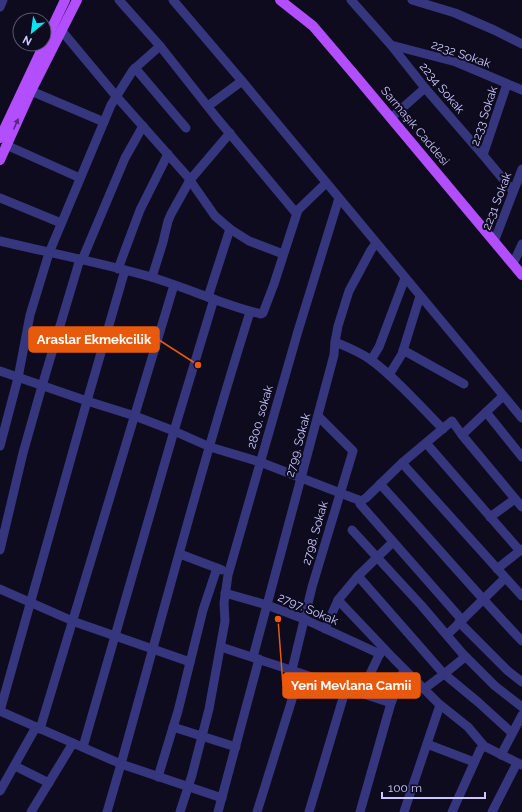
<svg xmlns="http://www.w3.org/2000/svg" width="522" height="812" font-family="Raleway,sans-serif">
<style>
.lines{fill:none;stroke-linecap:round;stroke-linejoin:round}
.minor{stroke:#35367e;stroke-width:9}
.major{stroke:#b34eff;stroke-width:10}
.oneway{fill:#582983}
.labels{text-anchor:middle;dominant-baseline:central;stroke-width:4;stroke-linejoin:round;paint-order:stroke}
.street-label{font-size:12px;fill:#cbc7ff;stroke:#0d0b1d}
.leader{fill:none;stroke:#e8590c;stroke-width:1.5}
.callout-dot{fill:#e8590c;stroke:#0d0b1d;stroke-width:1.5}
.callout{fill:#e8590c;stroke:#e8590c;stroke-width:1.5}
.callout-label{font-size:13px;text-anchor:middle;font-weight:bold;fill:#fff}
</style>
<rect width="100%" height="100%" fill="#0d0b1d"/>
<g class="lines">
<!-- minor -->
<g class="minor">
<polyline points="119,0 160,46 216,117 296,213"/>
<polyline points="173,0 242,81 522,418"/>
<polyline points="351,0 391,45 425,88 483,155 513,191"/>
<polyline points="412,0 455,13 494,30 522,44"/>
<polyline points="0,7 3,0"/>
<polyline points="61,30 116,96 187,176 215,216 230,229 249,241 283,254"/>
<polyline points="391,45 456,62 522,90"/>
<polyline points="135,68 186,128"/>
<polyline points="31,91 104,122"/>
<polyline points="208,106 242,81"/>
<polyline points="391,118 425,88"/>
<polyline points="6,145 80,178"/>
<polyline points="483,155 507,84"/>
<polyline points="0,198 61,223"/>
<path d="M 0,241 C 50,253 102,263 151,277 C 188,288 223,305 261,314 L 263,313 L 274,284 L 298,210 L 326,183"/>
<polyline points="494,242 522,169"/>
<polyline points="82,260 125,158 143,126"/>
<polyline points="513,264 522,244"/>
<polyline points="118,269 140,210 168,154"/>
<polyline points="125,270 87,401 0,711 121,764 222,798"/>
<polyline points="152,277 163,242 168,221 171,214 190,180 230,133"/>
<polyline points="208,297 230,229"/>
<path d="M 335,342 C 347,347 360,352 371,360 C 397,379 420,406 443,429"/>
<polyline points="403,350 464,384"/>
<polyline points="371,360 379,347 405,278"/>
<polyline points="0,371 87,401 135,416 174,431 210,447 260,462 361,501 366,498 402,463 452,421 462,435 522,507"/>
<polyline points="389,375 402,354 420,296"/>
<polyline points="486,412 522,457"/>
<polyline points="462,435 503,396"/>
<polyline points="426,443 520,551"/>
<polyline points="0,446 18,378 30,315 49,253 111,105 133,70 160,46"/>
<polyline points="402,463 522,596"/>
<path d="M 380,484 C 428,536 473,590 522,641"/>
<polyline points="359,500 360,504 462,620"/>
<polyline points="490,517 515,499"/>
<polyline points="352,530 421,605 462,653 495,686 522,707"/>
<polyline points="0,550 23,453 42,386 80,259"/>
<polyline points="180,554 222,570"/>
<polyline points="497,569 522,549"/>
<polyline points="358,576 443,673 478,702 512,733"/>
<polyline points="0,589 75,622 190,662"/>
<polyline points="225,593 267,605 304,619 380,654"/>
<polyline points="338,600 394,659 438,703 468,727 484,746 522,765"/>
<polyline points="459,622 508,671 522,682"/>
<polyline points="325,629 338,600 358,576 393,542"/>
<polyline points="447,635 505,578"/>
<polyline points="221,647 391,703"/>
<polyline points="253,657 334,355 335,342 338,326 349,291 371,250 376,243"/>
<polyline points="292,670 312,587 353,451 318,416"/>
<polyline points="424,689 444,674 465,657"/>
<polyline points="361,693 382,649"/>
<polyline points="173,727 236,747"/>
<polyline points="40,729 174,285"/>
<polyline points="427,744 474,762"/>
<polyline points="83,747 174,431 214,299"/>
<polyline points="501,755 522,715"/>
<polyline points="15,766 49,783"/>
<polyline points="158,777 178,711 203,610 217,568"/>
<polyline points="0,791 36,727"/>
<polyline points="31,812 73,743"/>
<path d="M 107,812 L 121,764 C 163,613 203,461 250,312"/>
<polyline points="180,812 192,775 209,709 225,621 224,603 228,575 298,331 339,198"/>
<polyline points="218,812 259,659"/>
<polyline points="257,812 290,706 300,673"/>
<polyline points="309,812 346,688"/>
<polyline points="360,812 391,703 404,670"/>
<polyline points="404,812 440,705"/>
<polyline points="452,812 480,750 484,746"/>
<polyline points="492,812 517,763"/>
</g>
<!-- major -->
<g class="major">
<polyline points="280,0 313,26 359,80 522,275"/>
<polyline points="0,138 65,0"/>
<polyline points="0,160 31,91 77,0"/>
</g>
</g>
<!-- one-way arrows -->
<defs><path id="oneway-solid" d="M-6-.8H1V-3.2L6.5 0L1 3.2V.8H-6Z"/></defs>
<use class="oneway" href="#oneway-solid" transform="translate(16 124) rotate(-66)"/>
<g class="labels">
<!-- street labels -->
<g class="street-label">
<text transform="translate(461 54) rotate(19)">2232 Sokak</text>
<text transform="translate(442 88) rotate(50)">2234 Sokak</text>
<text transform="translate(484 116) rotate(-72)">2233 Sokak</text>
<text transform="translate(415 126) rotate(50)">Sarmaşık Caddesi</text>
<text transform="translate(497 201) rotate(-69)">2231 Sokak</text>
<text transform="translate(260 417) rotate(-74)">2800. sokak</text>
<text transform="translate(298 445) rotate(-75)">2799. Sokak</text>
<text transform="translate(315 533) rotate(-74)">2798. Sokak</text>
<text transform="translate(308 609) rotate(23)">2797. Sokak</text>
</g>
</g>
<!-- callouts -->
<path class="leader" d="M198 365L159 340M278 619L283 686"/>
<g class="callout-dot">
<circle cx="198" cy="365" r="4"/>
<circle cx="278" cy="619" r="4"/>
</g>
<g class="callout">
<rect x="29" y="327" width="130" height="25" rx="4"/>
<rect x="283" y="673" width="137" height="25" rx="4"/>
</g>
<g class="callout-label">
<text x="94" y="344">Araslar Ekmekcilik</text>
<text x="351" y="690">Yeni Mevlana Camii</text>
</g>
<!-- north arrow -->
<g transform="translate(32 32) rotate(209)"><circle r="19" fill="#0d0b1d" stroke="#595677"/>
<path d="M0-3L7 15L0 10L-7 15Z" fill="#00e7f2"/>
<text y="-6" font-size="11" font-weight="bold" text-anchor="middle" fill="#cbc7ff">N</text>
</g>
<!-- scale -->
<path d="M382 792v6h103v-6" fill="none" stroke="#cbc7ff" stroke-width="2"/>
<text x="388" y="792" font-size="12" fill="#cbc7ff" stroke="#0d0b1d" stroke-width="3" paint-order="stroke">100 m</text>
</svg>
